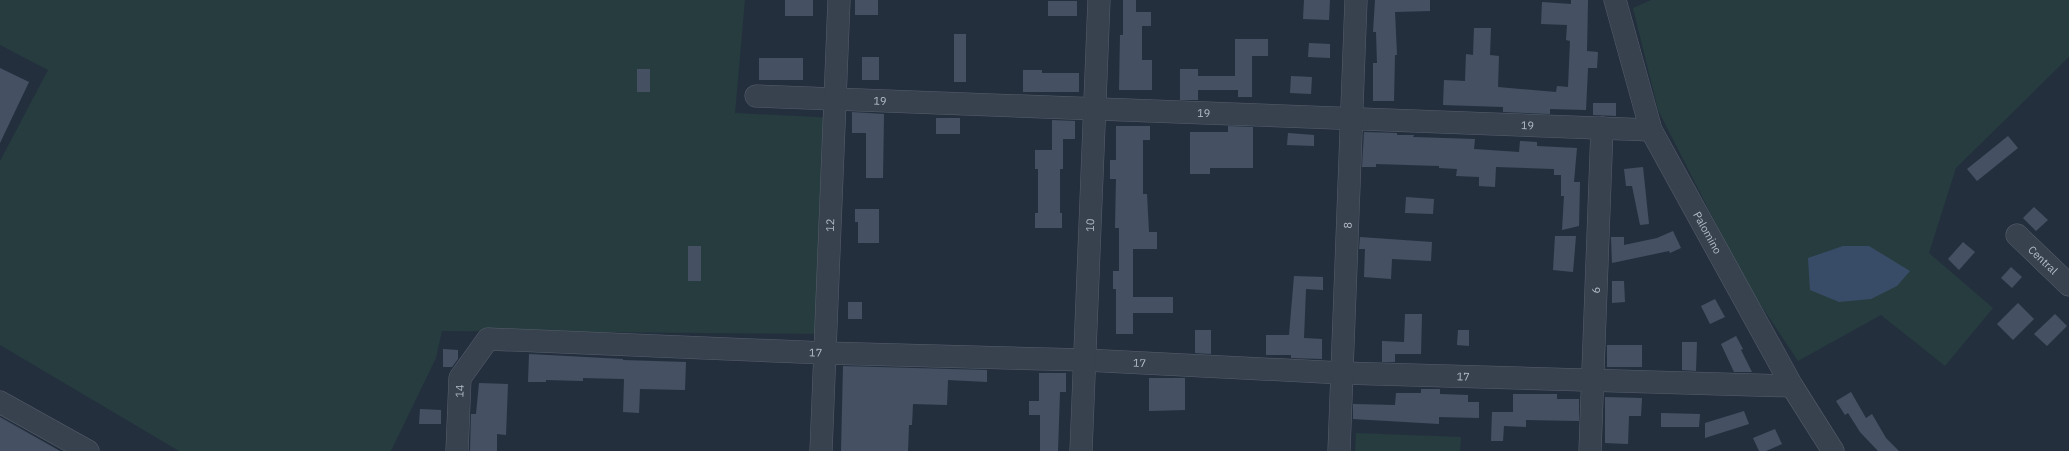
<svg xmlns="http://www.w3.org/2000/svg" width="2069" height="451" font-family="'IBM Plex Sans',sans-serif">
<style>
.green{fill:#263c3f}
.water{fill:#394c67}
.building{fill:#455162}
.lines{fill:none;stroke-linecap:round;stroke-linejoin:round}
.minor-casing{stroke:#565f6c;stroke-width:23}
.minor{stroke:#38414e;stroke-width:22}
.labels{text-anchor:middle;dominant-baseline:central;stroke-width:4;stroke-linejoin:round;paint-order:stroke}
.street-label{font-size:11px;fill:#b4bcc9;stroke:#1d2633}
</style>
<rect width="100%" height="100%" fill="#242f3e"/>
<!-- green -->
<g class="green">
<polygon points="0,0 745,0 735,113 836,118 828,334 442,331 436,358 391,451 179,451 0,345 0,161 48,70 0,45"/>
<polygon points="1651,0 2069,0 2069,57 1956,168 1929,253 1993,308 1945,366 1881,315 1798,361 1746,283 1658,110 1633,8"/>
<polygon points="1356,433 1461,437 1460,451 1355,451"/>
</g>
<!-- water -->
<polygon class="water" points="1843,246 1869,246 1910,271 1897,286 1871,299 1839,302 1810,290 1808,258"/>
<!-- building -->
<g class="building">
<rect x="785" y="0" width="28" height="16"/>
<rect x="855" y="0" width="23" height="15"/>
<polygon points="1123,0 1136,0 1136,12 1151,12 1151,26 1142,26 1142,60 1152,60 1152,90 1119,90 1120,35 1123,35"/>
<polygon points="1304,0 1330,0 1329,20 1303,19"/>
<polygon points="1375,0 1430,0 1430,11 1395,12 1397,55 1395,55 1394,101 1373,101 1373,63 1377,63 1376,32 1373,32"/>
<polygon points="1571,0 1588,0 1587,51 1598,52 1597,68 1588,68 1586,110 1550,109 1550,114 1503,112 1503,107 1443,105 1444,80 1465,81 1466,54 1473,55 1474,28 1491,28 1490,55 1499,56 1498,87 1556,92 1557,86 1568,87 1570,41 1566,40 1567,25 1541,24 1542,2 1571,4"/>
<rect x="1048" y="1" width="29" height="15"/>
<rect x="954" y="34" width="12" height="48"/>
<polygon points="1235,39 1268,39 1268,56 1252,56 1252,97 1238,97 1238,90 1198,90 1198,100 1180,100 1180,69 1198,69 1198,76 1235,76"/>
<polygon points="1309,43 1330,44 1330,58 1308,57"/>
<rect x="862" y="57" width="17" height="23"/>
<rect x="759" y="58" width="44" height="22"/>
<polygon points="0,68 29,82 0,143"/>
<rect x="637" y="69" width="13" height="23"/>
<polygon points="1023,70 1042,70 1042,73 1079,73 1079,92 1023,92"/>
<polygon points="1291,76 1312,77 1311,94 1290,93"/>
<polygon points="1593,103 1616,103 1616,116 1593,115"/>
<polygon points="852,112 884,114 883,178 866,178 866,133 852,133"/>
<rect x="936" y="118" width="24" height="16"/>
<polygon points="1052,120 1075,121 1075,139 1063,139 1063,169 1060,169 1060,213 1062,213 1062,228 1035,228 1035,213 1038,213 1038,169 1035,169 1035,150 1052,150"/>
<polygon points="1116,126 1150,126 1150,140 1143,140 1143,194 1147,194 1149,232 1157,232 1157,249 1133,249 1133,297 1173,297 1173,313 1133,313 1133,334 1116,334 1116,289 1113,289 1113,271 1119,271 1119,228 1115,228 1116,179 1110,179 1110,160 1116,160"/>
<polygon points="1228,126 1253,127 1253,168 1210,168 1210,174 1190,174 1190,132 1228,132"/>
<polygon points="1364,132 1397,133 1397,135 1414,135 1413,137 1475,139 1474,149 1519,152 1520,141 1537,142 1537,146 1577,148 1574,182 1580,182 1579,226 1562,230 1564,196 1561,196 1561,175 1554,175 1554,169 1496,167 1495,187 1479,186 1479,177 1456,176 1457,169 1439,168 1439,166 1376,164 1376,167 1362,167"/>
<polygon points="1288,133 1314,135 1314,146 1287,145"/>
<polygon points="2008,136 2018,148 1977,181 1967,169"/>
<polygon points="1643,167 1649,224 1640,225 1632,186 1626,186 1624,169"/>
<polygon points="1406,197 1434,199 1433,214 1405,213"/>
<polygon points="2034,207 2048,220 2036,231 2023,218"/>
<polygon points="855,209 879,209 879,243 858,243 858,222 855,222"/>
<polygon points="1673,231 1681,248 1670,253 1669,251 1612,263 1611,237 1624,237 1624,245 1657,238"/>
<polygon points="1555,236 1576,236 1573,272 1553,270"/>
<polygon points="1360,237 1432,242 1431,261 1392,259 1391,279 1364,277 1365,249 1359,249"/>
<polygon points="1963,242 1975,252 1959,270 1948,259"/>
<rect x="688" y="246" width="13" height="35"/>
<polygon points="2011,267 2022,277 2012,288 2001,278"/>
<polygon points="1294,276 1323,277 1323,290 1306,289 1304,338 1322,339 1322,359 1291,358 1291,355 1266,355 1266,335 1289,335"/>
<polygon points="1612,281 1624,281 1625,302 1612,303"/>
<polygon points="1715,299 1725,317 1710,324 1701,306"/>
<rect x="848" y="302" width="14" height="17"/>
<polygon points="2018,303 2034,319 2013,340 1997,324"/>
<polygon points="1405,314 1422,314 1421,354 1395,354 1395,362 1382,362 1382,341 1404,342"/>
<polygon points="2055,314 2067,326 2047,346 2034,334"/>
<polygon points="1195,330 1211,330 1211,354 1195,353"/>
<polygon points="1458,330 1469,330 1469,346 1457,345"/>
<polygon points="1736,336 1743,349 1741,350 1752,372 1734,372 1721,344"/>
<polygon points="1682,342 1697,342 1696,371 1682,370"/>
<rect x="1607" y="345" width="35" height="22"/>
<polygon points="443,349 458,350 458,359 452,367 443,367"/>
<polygon points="529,354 623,359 623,360 686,362 685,390 640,389 639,413 623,412 624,379 583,378 583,381 546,380 546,382 528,382"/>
<polygon points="843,366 987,370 987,382 948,380 947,405 913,404 912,425 909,425 908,451 841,451"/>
<polygon points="1039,373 1066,373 1066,392 1060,392 1058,451 1040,451 1040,415 1029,415 1029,401 1039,401"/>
<polygon points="1149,378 1185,378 1185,410 1149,411"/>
<polygon points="479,383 508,384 506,435 497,434 497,451 470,451 471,414 476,414"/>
<polygon points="1421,389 1440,389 1440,394 1468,395 1468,402 1479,402 1479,418 1439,417 1439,424 1353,419 1353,404 1395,405 1396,393 1421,393"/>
<polygon points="1851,392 1866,418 1872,414 1886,438 1899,451 1878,451 1860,432 1848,413 1845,415 1836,401"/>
<polygon points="1513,394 1557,394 1557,399 1579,399 1579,421 1526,420 1526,427 1504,426 1503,441 1491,441 1492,412 1513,412"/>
<polygon points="1605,397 1642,398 1641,416 1629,416 1628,444 1605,443"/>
<polygon points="420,409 441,410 441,424 419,424"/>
<polygon points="1744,411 1749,424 1705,438 1705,423"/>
<polygon points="1661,413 1700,414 1699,427 1661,427"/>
<polygon points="0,417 60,451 0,451"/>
<polygon points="1775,429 1782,444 1766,451 1759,451 1753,438"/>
</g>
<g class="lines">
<!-- minor casing -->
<g class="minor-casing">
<g id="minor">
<path id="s1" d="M 1615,0 L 1651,130 L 1792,386 L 1833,451"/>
<path id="s2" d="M 756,96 L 1651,130"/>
<path id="s3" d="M 2017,235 L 2069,285"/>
<polyline points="0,402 88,451"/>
<path id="s4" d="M 457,451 L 460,378 L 488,339 L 825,353 L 1085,360 L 1342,373 L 1792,386"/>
<path id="s5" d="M 821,451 L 839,0"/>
<path id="s6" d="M 1081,451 L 1099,0"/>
<path id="s7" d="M 1339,451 L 1356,0"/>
<path id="s8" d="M 1590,451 L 1602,128"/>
</g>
</g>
<!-- minor -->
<use href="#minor" class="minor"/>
</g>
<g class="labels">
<!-- street labels -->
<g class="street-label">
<text stroke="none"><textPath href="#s2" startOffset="124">19</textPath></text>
<text stroke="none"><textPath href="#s2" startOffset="448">19</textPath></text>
<text stroke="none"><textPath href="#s2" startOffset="772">19</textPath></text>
<text stroke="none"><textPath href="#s5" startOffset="226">12</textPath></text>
<text stroke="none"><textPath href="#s6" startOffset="226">10</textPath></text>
<text stroke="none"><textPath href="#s7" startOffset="226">8</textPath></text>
<text stroke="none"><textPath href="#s1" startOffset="252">Palomino</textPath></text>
<text stroke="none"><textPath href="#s3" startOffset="36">Central</textPath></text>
<text stroke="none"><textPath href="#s8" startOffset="161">6</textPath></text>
<text stroke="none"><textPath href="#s4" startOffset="449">17</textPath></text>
<text stroke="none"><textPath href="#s4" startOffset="773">17</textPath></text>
<text stroke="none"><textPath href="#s4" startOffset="1097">17</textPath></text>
<text stroke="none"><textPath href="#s4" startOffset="60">14</textPath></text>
</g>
</g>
</svg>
